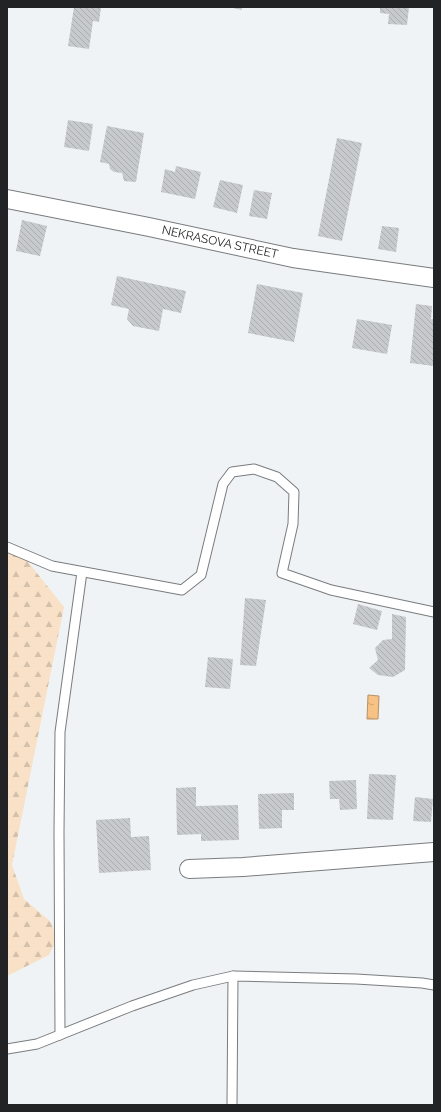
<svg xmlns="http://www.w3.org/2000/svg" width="441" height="1112" font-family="Raleway,sans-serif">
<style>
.forest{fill:url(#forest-firs)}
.water{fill:url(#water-ripples);stroke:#b79267}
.building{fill:url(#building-back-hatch)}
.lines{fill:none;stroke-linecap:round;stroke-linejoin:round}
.service-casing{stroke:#797c7e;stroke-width:11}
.minor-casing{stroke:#797c7e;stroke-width:20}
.service{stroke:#fff;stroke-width:9}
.minor{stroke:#fff;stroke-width:18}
.labels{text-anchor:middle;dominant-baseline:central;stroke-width:4;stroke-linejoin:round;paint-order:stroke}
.street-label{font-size:12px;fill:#222324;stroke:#fff}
</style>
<defs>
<pattern id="forest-firs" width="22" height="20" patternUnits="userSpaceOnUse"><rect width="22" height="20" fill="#f8e1c7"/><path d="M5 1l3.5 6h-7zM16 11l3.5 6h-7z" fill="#d4c1ab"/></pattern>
<pattern id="water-ripples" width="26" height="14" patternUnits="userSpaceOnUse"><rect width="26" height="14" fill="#f7c284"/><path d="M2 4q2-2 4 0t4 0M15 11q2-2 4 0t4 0" fill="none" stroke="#d3a672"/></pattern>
<pattern id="building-back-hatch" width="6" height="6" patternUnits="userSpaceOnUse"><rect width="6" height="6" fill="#c7cacd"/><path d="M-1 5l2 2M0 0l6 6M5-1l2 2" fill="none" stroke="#abadb0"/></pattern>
</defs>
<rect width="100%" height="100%" fill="#f0f3f5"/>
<!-- forest -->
<polygon class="forest" points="7,548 21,553 64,607 12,865 24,899 51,922 57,939 49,955 7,976"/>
<!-- water -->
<polygon class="water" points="368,695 379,696 378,719 367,719"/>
<!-- building -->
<g class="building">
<polygon points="74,7 101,7 99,22 93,21 89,49 68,46"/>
<polygon points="228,7 242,7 242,10"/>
<polygon points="380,7 409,7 407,25 388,24 389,14 380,13"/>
<polygon points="68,120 93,124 89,151 64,147"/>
<polygon points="107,126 144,133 136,182 124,181 122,173 114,172 110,169 109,164 100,162"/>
<polygon points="337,138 362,143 342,241 318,236"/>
<polygon points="176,166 201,172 195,199 161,192 165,169 175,172"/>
<polygon points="220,180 243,185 237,213 213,207"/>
<polygon points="254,190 272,193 267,219 249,216"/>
<polygon points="22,220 47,226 40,256 16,251"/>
<polygon points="382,226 399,228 396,252 378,249"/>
<polygon points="117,276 186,291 181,313 163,309 159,331 133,326 127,319 129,309 111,305"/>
<polygon points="257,284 303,293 294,342 248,333"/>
<polygon points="416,304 432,306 431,319 434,319 434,366 410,363"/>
<polygon points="357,319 392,325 387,354 352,348"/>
<polygon points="245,598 266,600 256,666 240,665"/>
<polygon points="358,604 382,611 377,630 353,624"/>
<polygon points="392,614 406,617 405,670 393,677 378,675 369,668 378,660 375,648 383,640 392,639"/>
<polygon points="208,657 233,659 230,689 205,687"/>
<polygon points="369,774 396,775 393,820 367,819"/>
<polygon points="356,780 357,809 340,810 339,799 330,799 329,781"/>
<polygon points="196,787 196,806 238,805 239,840 201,841 201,834 177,835 176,788"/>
<polygon points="294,793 294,810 282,810 282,828 259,829 258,794"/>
<polygon points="415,797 433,799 431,822 413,821"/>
<polygon points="130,818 131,837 149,836 151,870 99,873 96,820"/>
</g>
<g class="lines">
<!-- service casing -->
<g class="service-casing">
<g id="service">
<polyline points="7,547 52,566 182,590 201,575 223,484 232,472 254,469 277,477 294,492 293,524 282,573 331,590 434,612"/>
<polyline points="60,1035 59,832 60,732 82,572"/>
<polyline points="7,1049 37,1044 132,1006 193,985 233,976 356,979 422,983 434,985"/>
<polyline points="232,1105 233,976"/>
</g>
</g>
<!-- minor casing -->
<g class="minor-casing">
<g id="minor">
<polyline points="7,199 149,227 293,258 434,278"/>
<polyline points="189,869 243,867 434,852"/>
</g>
</g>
<!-- service -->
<use href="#service" class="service"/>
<!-- minor -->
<use href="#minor" class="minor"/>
</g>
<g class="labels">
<!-- street labels -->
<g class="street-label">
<text transform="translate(220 242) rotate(12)">NEKRASOVA STREET</text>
</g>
</g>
<!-- border -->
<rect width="441" height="1112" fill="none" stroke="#222324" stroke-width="16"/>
</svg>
